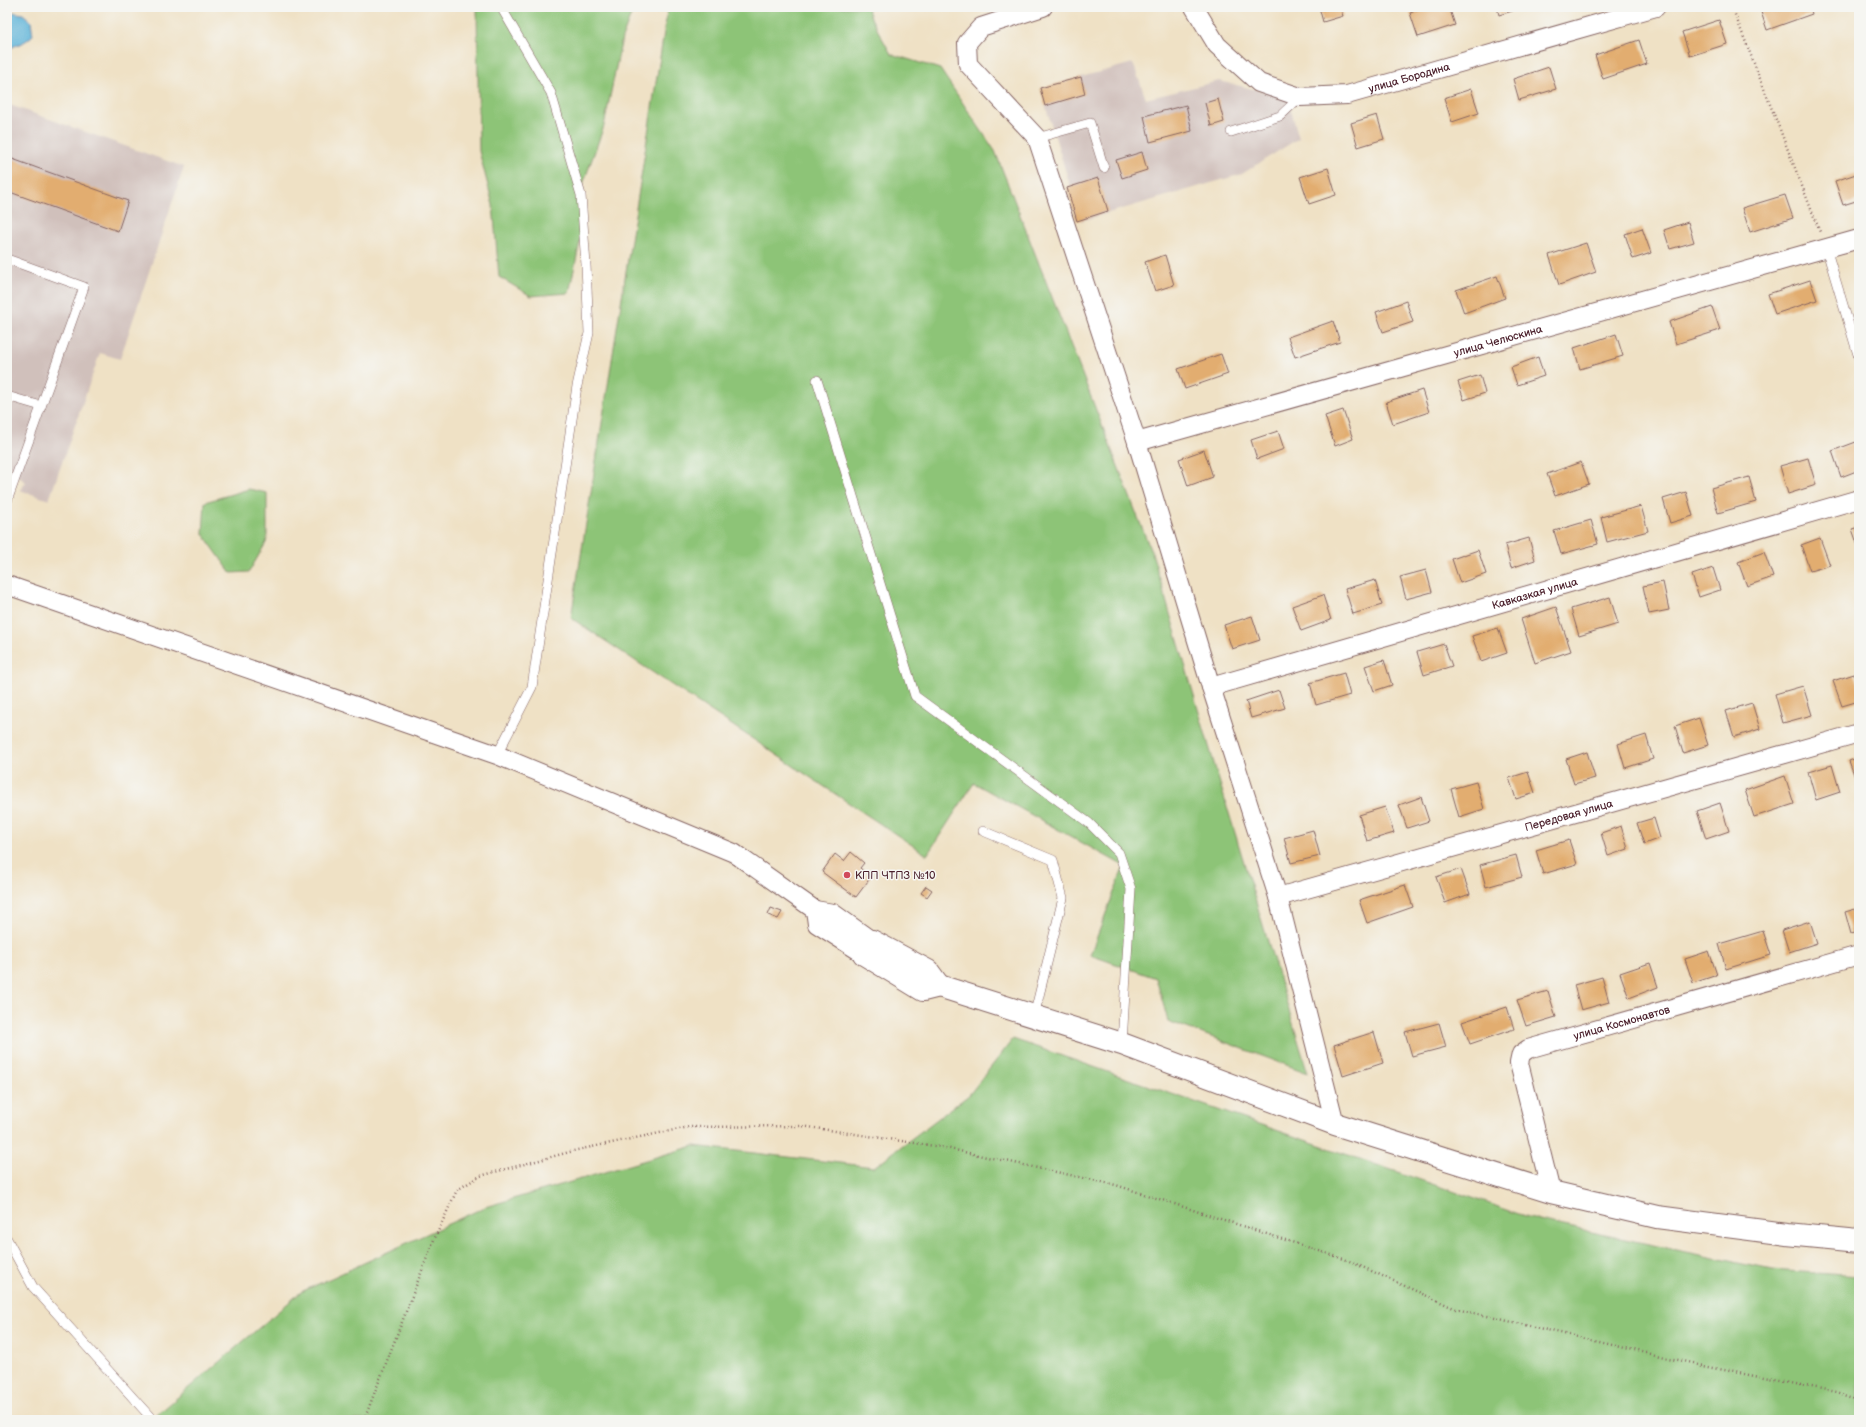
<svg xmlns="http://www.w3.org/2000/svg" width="1866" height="1427" font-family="'Balsamiq Sans',sans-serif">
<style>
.industrial{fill:#d0c0bb}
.green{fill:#8dc477;stroke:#6c7251}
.water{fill:#5cb2d8;stroke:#536882}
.building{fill:#e2ad70}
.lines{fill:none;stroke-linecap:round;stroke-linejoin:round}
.lane-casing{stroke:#846361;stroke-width:10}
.street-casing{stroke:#846361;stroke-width:20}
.secondary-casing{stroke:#846361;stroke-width:24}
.path{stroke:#846361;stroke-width:2.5;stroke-dasharray:1 3;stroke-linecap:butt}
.lane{stroke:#fff;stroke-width:9}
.street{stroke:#fff;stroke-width:18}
.secondary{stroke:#fff;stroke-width:22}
.poi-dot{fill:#d1495b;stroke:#f6f6f2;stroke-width:1.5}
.labels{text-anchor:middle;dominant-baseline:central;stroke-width:3;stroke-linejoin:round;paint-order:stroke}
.street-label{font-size:11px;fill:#4a1f2b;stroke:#f6f6f2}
.poi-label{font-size:11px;fill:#4a1f2b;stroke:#f6f6f2;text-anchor:start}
</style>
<rect width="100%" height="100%" fill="#f6f6f2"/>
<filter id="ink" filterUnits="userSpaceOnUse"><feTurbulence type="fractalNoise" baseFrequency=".025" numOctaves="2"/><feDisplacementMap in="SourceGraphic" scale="8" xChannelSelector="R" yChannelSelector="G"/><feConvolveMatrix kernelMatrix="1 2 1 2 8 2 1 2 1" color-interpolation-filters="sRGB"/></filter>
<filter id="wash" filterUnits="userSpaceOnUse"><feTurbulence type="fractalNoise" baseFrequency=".012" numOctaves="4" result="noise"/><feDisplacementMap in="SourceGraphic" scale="16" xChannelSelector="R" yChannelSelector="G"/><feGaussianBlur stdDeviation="0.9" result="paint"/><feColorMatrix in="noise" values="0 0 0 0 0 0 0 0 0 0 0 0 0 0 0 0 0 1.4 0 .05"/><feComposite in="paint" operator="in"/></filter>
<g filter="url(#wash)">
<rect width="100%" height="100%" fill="#efe1c5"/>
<!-- industrial -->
<g class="industrial">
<polygon points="1133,63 1146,99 1219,81 1287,97 1299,138 1242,174 1081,221 1040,88"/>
<polygon points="7,104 184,167 120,359 100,353 49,500 20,490 26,482 7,469"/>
</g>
<!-- green -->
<g class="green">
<polygon points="477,7 634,7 622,38 604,126 582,187 581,237 569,293 531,296 499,277 493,205 479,151"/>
<polygon points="668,7 867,7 872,20 891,54 940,69 995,151 1153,556 1221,787 1308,1073 1168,1021 1156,978 1090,955 1124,866 974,783 927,855 571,618"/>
<polygon points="249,489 267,493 267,541 249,572 231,573 203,534 205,502"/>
<polygon points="1013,1039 1539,1221 1772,1270 1859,1276 1859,1420 151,1420 301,1292 485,1207 694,1146 874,1167 969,1095"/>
</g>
<!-- water -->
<path class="water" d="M 7,11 L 23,14 L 31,21 L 33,35 C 24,45 16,43 7,51 Z"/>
<g id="blocks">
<!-- building -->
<g class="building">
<polygon points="1319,7 1340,7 1343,16 1323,22"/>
<polygon points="1429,7 1449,7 1455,25 1418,37 1410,13"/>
<polygon points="1497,7 1525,7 1499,15"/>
<polygon points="1766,7 1810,7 1812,14 1767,30 1760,9"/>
<polygon points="1719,20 1727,44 1690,56 1682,32"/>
<polygon points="1639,40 1647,64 1603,79 1595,55"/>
<polygon points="1549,67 1556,89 1519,100 1513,79"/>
<polygon points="1081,77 1085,94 1045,106 1040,88"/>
<polygon points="1471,89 1479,113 1452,122 1444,98"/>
<polygon points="1218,99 1224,122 1211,126 1205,103"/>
<polygon points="1186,105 1192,131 1150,142 1144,116"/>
<polygon points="1377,115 1384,139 1358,147 1351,123"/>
<polygon points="1142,152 1147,170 1122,178 1116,160"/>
<polygon points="7,157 128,201 118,231 7,191"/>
<polygon points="1328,168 1336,195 1309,204 1300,177"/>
<polygon points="1859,173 1859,200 1843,205 1835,181"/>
<polygon points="1098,178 1108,211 1077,221 1067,188"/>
<polygon points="1785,195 1793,218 1750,232 1742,208"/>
<polygon points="1688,222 1694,242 1670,249 1664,230"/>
<polygon points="1642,228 1651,253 1633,259 1625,234"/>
<polygon points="1586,243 1596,272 1559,285 1549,255"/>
<polygon points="1165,255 1174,285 1155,291 1145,262"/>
<polygon points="1497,276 1505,298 1464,313 1456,290"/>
<polygon points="1810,280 1817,300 1775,314 1768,294"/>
<polygon points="1406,301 1413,322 1383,332 1376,312"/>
<polygon points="1712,307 1720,330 1676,344 1669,322"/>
<polygon points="1333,321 1340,342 1295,357 1288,337"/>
<polygon points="1616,334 1623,356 1580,369 1574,348"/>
<polygon points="1221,354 1228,374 1185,389 1178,369"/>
<polygon points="1538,357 1544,376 1517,385 1511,367"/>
<polygon points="1480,375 1485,393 1464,400 1458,382"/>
<polygon points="1422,390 1429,412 1393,424 1386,402"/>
<polygon points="1343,410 1353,439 1335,446 1325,416"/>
<polygon points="1278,431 1284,449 1257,459 1251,440"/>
<polygon points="1856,442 1859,450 1859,470 1841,477 1832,451"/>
<polygon points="1204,450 1213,477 1188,486 1179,459"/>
<polygon points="1808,458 1816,485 1788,494 1780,466"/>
<polygon points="1581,462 1589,484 1555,496 1547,474"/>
<polygon points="1749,477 1756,502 1718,513 1711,488"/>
<polygon points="1686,492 1693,516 1670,523 1663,499"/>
<polygon points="1641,506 1648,531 1607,542 1601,517"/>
<polygon points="1591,520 1598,544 1561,554 1554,531"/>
<polygon points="1859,527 1859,549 1852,529"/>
<polygon points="1529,538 1535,560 1511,568 1505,545"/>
<polygon points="1820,538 1830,565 1810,571 1801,545"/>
<polygon points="1478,550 1486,574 1460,583 1452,559"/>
<polygon points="1764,552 1773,577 1747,586 1738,562"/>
<polygon points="1713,568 1720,590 1699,597 1692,575"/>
<polygon points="1426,570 1432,592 1406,599 1400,577"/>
<polygon points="1375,580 1382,605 1353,614 1345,589"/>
<polygon points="1663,582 1669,610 1649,614 1643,586"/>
<polygon points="1323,595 1331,620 1301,631 1292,606"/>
<polygon points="1610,597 1618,624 1579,636 1571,609"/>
<polygon points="1556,607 1571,651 1535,663 1521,619"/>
<polygon points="1252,616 1260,640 1232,649 1224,625"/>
<polygon points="1498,628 1507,653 1481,662 1472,636"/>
<polygon points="1444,644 1452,666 1424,675 1417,652"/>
<polygon points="1384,660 1392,685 1374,691 1365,666"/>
<polygon points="1344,673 1350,695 1316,705 1310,683"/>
<polygon points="1854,674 1859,688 1859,701 1842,706 1833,681"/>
<polygon points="1803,686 1812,715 1783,723 1775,694"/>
<polygon points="1279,690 1285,708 1251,718 1246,701"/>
<polygon points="1752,703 1760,729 1734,737 1726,711"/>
<polygon points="1699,718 1708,745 1683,753 1675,726"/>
<polygon points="1646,735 1653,759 1625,768 1618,744"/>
<polygon points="1587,752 1595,778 1574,784 1566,759"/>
<polygon points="1859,757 1859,788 1849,761"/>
<polygon points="1832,765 1840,792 1816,800 1808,772"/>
<polygon points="1528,772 1535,793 1516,799 1509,778"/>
<polygon points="1785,776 1794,804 1754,817 1745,790"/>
<polygon points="1476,782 1484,809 1459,817 1451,789"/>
<polygon points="1421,797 1429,821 1407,828 1399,805"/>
<polygon points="1720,803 1729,831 1706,839 1697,811"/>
<polygon points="1385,807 1394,833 1367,841 1359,815"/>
<polygon points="1654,818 1660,838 1644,844 1637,823"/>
<polygon points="1621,826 1628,849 1608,856 1601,833"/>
<polygon points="1313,830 1320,856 1291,863 1284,838"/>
<polygon points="1569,840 1577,864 1543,874 1536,850"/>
<polygon points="851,852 864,863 860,868 871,877 856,897 822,872 835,854 844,861"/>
<polygon points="1516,855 1522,877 1486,887 1480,865"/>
<polygon points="1461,869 1470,894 1445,903 1436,877"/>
<polygon points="1405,885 1413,907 1367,923 1359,900"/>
<polygon points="926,886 932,890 927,897 921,893"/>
<polygon points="771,908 782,912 778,919 768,915"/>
<polygon points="1859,908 1859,932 1851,934 1845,912"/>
<polygon points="1810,921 1817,943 1789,952 1782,930"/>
<polygon points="1763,931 1771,955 1726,969 1719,944"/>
<polygon points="1709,951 1717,975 1693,983 1685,959"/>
<polygon points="1650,963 1658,987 1629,998 1620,973"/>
<polygon points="1602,977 1609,1002 1581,1010 1574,985"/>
<polygon points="1548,991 1556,1017 1526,1026 1517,1000"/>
<polygon points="1507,1007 1514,1029 1470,1044 1462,1022"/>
<polygon points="1439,1023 1446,1047 1412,1056 1405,1032"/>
<polygon points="1374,1032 1383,1063 1343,1076 1334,1045"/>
</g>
</g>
</g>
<g filter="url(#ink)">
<use href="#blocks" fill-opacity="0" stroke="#846361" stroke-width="1"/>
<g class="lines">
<!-- lane casing -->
<g class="lane-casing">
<g id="lane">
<polyline points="1231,132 1280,116 1300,97"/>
<polyline points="1037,138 1090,123 1104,168"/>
<polyline points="1826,248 1859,358"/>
<polyline points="7,259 84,287 7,501"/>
<polyline points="817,380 915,696 1089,823 1119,853 1131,889 1122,1044"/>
<polyline points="7,396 41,406"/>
<polyline points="497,755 532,687 577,386 589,333 586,265 581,195 551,93 501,7"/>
<polyline points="983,831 1053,860 1063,898 1034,1016"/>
<polyline points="7,1239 33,1287 153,1420"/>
</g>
</g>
<!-- street casing -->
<g class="street-casing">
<g id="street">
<polyline points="1043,7 981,27 967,43 968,64 1037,138 1137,442 1211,687 1278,897 1335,1124"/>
<path id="s1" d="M 1194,7 L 1217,45 L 1259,83 L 1300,97 L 1347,95 L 1656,7"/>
<path id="s2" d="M 1137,442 L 1859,239"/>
<polyline points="7,585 497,755 734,853 815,910"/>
<path id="s3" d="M 1211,687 L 1859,499"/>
<path id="s4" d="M 1278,897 L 1859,733"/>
<polyline points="864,954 817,924 815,910 833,913 872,941"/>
<path id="s5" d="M 1551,1192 L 1519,1063 L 1521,1054 L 1528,1049 L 1859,955"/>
</g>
</g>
<!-- secondary casing -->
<g class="secondary-casing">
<g id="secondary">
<polyline points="864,954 923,990 939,986 928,971 872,941"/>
<polyline points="939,986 1122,1044 1335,1124 1551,1192 1657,1217 1787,1234 1859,1241"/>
</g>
</g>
<!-- path -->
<g class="path">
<polyline points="1732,7 1820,232"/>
<polyline points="364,1420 433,1242 457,1190 480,1176 577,1150 689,1127 802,1126 941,1147 1116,1185 1347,1260 1456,1309 1673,1359 1836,1391 1859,1399"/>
</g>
<!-- lane -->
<use href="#lane" class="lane"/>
<!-- street -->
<use href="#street" class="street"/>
<!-- secondary -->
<use href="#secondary" class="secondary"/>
</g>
</g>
<!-- markers -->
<circle class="poi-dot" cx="847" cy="875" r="4"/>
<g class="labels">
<!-- street labels -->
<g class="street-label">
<text stroke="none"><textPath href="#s1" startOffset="256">улица Бородина</textPath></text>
<text stroke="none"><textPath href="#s2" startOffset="375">улица Челюскина</textPath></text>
<text stroke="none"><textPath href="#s3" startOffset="337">Кавказкая улица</textPath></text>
<text stroke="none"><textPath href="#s4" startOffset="302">Передовая улица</textPath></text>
<text stroke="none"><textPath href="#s5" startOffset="248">улица Космонавтов</textPath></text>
</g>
<!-- poi labels -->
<g class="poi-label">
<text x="855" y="875">КПП ЧТПЗ №10</text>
</g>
</g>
<!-- margin -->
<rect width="1866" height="1427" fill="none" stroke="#f6f6f2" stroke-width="24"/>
</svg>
